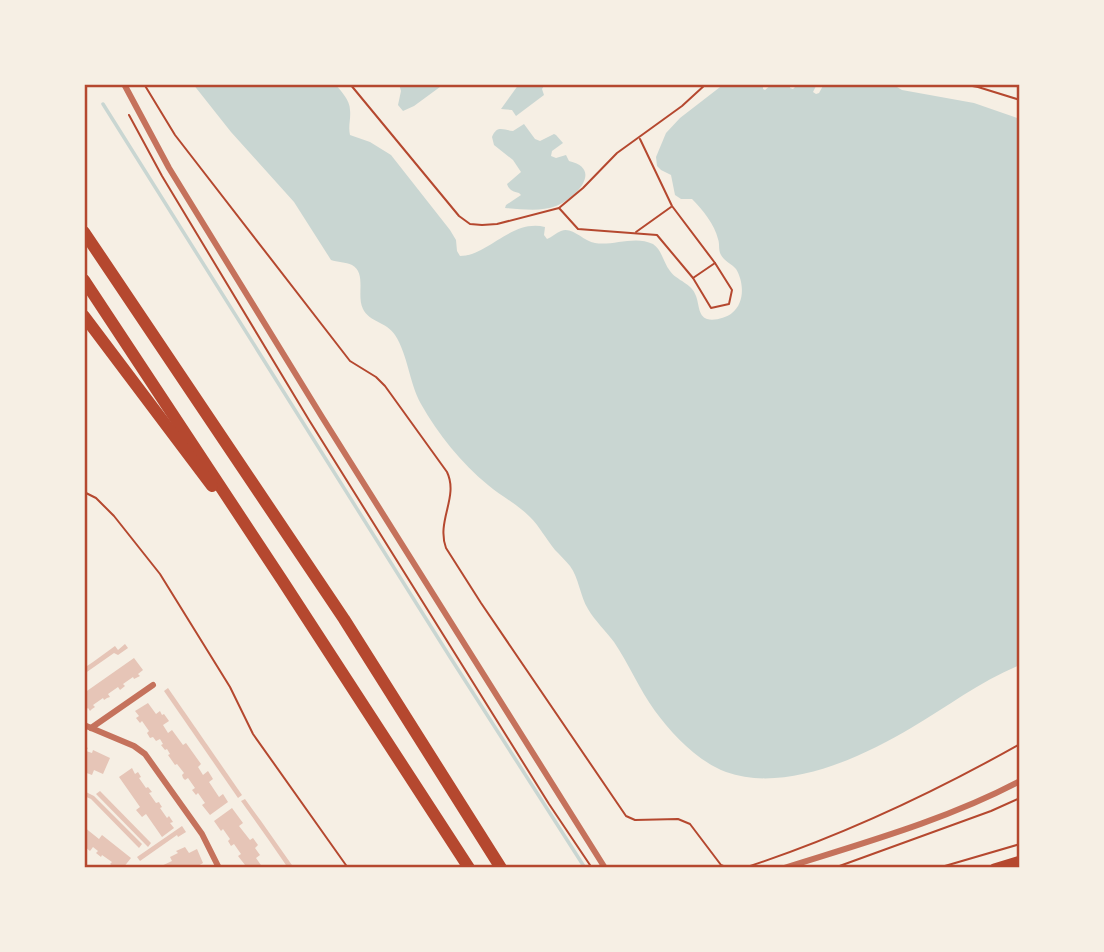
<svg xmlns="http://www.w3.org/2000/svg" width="1104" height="952" font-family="'Fira Sans',sans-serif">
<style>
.water{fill:#c9d6d2}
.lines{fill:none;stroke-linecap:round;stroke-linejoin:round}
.stream{stroke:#c9d6d2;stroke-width:3.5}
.building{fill:#e6c5b7}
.path{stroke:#b5482f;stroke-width:2}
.minor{stroke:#c5725c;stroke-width:6}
.secondary{stroke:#b5482f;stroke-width:9}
.motorway{stroke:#b5482f;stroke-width:12}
.neatline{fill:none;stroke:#b5482f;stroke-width:2.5}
</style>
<rect width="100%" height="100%" fill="#f6efe4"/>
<!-- water -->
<g class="water">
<path d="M 193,84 L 335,84 C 341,91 350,100 350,110 C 351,119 348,126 350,135 L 370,142 L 391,155 L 450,230 L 456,240 L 457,251 L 460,256 C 488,256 511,219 545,227 L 544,235 L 547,239 C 552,237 556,233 561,231 C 572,226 583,241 595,243 C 613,246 635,235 653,244 C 662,250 663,262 670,271 C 677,281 692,283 696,296 C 699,303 698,316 707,319 C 714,321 726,318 732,313 C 745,303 744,282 736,269 C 732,264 724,261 721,255 C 718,250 720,244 718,239 C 715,225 702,209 692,199 L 681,199 L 675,195 L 671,175 L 661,170 L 657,166 L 656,157 L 666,133 L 680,118 L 724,84 L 763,84 L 763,89 L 765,90 L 772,84 L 791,84 L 790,88 L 793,89 L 798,84 L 817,84 L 813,92 L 816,94 L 819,93 L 824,84 L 839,84 L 841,87 L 843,84 L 892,84 L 902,90 L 974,103 L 1020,119 L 1020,665 C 981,681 947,707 911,728 C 861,758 784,793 726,772 C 697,761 672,734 655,711 C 639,689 629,664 614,642 C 606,631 595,621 588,609 C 580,596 579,578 570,566 C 565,560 560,555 555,550 C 546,539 540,527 530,517 C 517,504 501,496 488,485 C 461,463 438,434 421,404 C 409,382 408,355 395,335 C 387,322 369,322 363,309 C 356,296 367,273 352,265 C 346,262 337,262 331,260 L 294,202 L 231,132 Z"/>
<polygon points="399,84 444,84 414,106 403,111 398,105 401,91"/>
<polygon points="519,84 545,84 542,89 544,95 516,116 512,110 501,109"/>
<path d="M 524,124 L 535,139 L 540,141 L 554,134 L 556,135 L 563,143 L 552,151 L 551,156 L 556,158 L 566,155 L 569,161 C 604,169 575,199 556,206 C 541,212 521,209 505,208 L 506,205 L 521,195 L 519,193 C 513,192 509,190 507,184 L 521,172 L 513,160 L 494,145 L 492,137 C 497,125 503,130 513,131 Z"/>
</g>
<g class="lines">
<!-- stream -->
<polyline class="stream" points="103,104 450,657 585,868"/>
</g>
<!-- building -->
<g class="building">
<polygon points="125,644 128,648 118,655 114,653 84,674 84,668 93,662 115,646 118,650"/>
<polygon points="134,658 143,670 138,674 140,676 134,679 133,677 123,684 125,686 120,690 118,687 108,694 110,697 107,698 104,700 103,698 93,705 95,707 92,709 90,711 88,708 84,711 84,693"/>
<polygon points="168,688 242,795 238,798 164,691"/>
<polygon points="148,703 156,714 160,711 162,715 164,714 169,721 163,725 168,733 172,730 183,745 186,743 201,764 198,767 203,775 208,771 213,779 209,782 219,797 223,794 228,802 210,815 202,805 205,803 198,793 196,795 192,790 195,788 188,778 185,780 183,778 182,775 184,773 177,764 175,765 168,755 170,754 167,749 165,750 161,745 163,744 160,739 156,741 153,737 150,738 147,733 149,731 142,721 140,723 136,718 139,716 135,711"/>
<polygon points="84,746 88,748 86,751 92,753 93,750 110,758 103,774 94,770 92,775 84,772"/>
<polygon points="132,768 135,774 138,772 141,777 139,778 146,788 148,787 152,792 149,793 156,803 159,802 160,804 162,807 160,808 167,818 169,816 173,822 170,823 174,828 162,837 146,814 142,817 136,810 140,807 119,777"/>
<polygon points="84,791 94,796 142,844 139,848 91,799 84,796"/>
<polygon points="100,791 151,843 148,847 96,794"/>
<polygon points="245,799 261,821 294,868 288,868 268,839 241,801"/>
<polygon points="232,808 243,823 239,826 250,840 253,838 258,845 255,848 260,855 256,858 263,868 245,868 245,865 238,856 241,854 234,844 231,846 228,841 230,839 223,829 221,831 214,821"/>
<polygon points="182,826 186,832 178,837 177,835 140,861 137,857"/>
<polygon points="84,827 99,839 102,835 131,858 123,868 117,866 115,868 110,864 112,862 102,855 101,857 96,853 98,851 93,847 90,851 84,846"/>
<polygon points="185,847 189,853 197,849 203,863 198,866 199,868 157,868 172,861 170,857 178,853 176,851"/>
</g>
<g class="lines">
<!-- path -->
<g class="path">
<path d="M 144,84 L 175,135 L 350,361 L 376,377 L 385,386 L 447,472 C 459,497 436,521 446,548 L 481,603 L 626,816 L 635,820 L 678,819 L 690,824 L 721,865 L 728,868"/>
<polyline points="350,84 459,216 470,224 482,225 497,224 559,208 583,188 617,153 682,106 706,84"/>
<polyline points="961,84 978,87 1020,100"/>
<polyline points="129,115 162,176 309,420 549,804 592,868"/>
<polyline points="559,208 578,229 657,235 693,278 711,308 729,304 732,290 715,263 672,206 640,139"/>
<polyline points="636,232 671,207"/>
<polyline points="693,278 715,263"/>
<polyline points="84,492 96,498 114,516 160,574 230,687 253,734 348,868"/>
<path d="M 744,868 C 839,837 933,793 1020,744"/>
<polyline points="834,868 991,811 1020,798"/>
<polyline points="938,868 1020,844"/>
</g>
<!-- minor -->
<g class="minor">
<polyline points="124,84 169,168 322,417 605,868"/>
<polyline points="84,725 134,746 145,754 202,834 219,868"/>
<polyline points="91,728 153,685"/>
<path d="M 784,868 C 863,843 946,820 1020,781"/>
</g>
<!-- secondary -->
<polyline class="secondary" points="994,868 1020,860"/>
<!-- motorway -->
<g class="motorway">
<polyline points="84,232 344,619 501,868"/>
<polyline points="84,280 282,580 469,868"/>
<polyline points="84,316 212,486"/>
</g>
</g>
<!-- border -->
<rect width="1104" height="952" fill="none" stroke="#f6efe4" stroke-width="172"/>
<rect x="86" y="86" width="932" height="780" class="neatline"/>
</svg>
